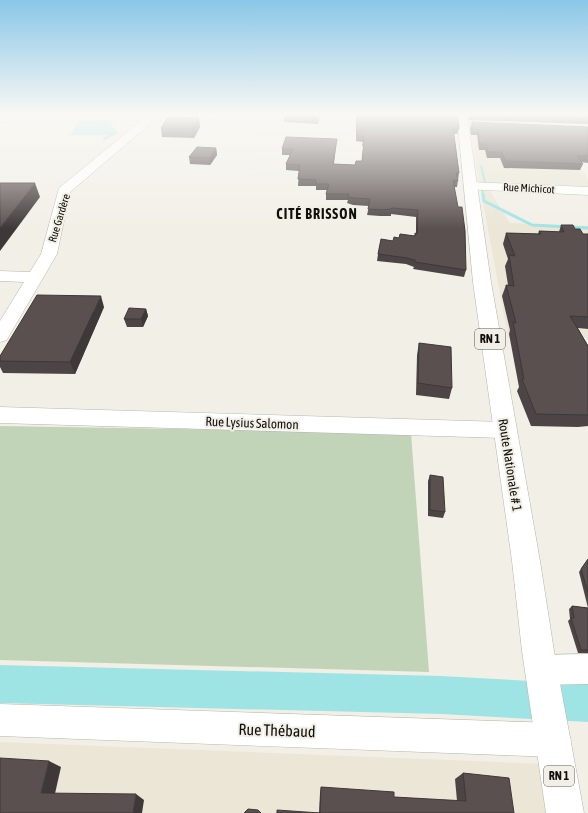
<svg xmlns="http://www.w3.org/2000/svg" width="588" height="813" font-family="'Asap Condensed',sans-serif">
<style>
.built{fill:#ebe6d6}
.green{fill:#c2d4b7}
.water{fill:#9ee4e5}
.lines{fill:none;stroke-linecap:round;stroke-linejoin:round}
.stream-far1{stroke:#9ee4e5;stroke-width:2}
.stream{stroke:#9ee4e5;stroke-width:3}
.river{fill:#9ee4e5;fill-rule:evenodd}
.minor-casing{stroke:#b7b4ab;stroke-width:1}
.major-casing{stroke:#b7b4ab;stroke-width:1}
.minor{fill:#fff;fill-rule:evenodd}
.major{fill:#fff;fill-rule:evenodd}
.wall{fill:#4d4545}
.shaded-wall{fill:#3f3838}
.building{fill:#5a5050;stroke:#3f3838}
.labels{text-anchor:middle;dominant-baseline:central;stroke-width:4;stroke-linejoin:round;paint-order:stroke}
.far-street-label{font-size:11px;fill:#100f0c;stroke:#f2efe7}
.shield{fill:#f2efe7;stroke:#54524e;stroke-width:1}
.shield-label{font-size:12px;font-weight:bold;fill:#100f0c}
.street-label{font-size:13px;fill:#100f0c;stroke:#f2efe7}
.far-district-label{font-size:14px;font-weight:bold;letter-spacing:1px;fill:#100f0c;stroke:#f2efe7}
.near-street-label{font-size:16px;fill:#100f0c;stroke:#f2efe7}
</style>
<rect width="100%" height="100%" fill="#f2efe7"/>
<!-- built -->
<g class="built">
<polygon points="469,126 506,127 572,155 588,179 588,190 489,190 510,223 588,226 588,338 508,337"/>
<polygon points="0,742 547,764 550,813 0,813"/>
</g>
<!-- green -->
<polygon class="green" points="0,426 411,433 429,672 0,660"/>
<!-- water -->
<polygon class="water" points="105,118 113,124 112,126 118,133 105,140 102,138 109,135 70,135 80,119"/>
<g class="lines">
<!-- stream-far1 -->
<g class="stream-far1">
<polyline points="481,166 486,186"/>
<polyline points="482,190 483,195"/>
</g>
<!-- stream -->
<polyline class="stream" points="483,194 484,201 532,225 588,228"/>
<!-- river -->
<polygon class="river" points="0,665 441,676 588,684 588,722 441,714 0,703"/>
<!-- minor casing -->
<g class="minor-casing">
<g id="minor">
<polygon points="0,115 224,115 205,120 150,120 150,124 70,192 57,254 9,336 7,340 0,342 0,321 24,282 0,281 0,271 30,272 41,254 59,188 142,120 0,121"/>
<polygon points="470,182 588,187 588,195 465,189 464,186 465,183"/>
<polygon points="0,407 504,422 512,424 515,430 512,436 504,438 0,423"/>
<polygon points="588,654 588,684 541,685 530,681 526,670 530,659 541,655"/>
<polygon points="0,704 554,723 566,728 571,740 566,752 554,757 0,736"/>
</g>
</g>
<!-- major casing -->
<g class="major-casing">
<polygon id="major" points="457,115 467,115 491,282 540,561 554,651 584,813 546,813 522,651 512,561 473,282"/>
</g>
<!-- minor -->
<use href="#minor" class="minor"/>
<!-- major -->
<use href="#major" class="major"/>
</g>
<!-- wall -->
<g class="wall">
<polygon points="283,115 320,115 318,124 284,122"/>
<polygon points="356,115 458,115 459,129 457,134 454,134 459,173 457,187 454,187 466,270 464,277 413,269 414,267 406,264 377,261 378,254 393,241 399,238 414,236 416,233 416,217 391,214 391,216 380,216 367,215 369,206 353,205 347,203 348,200 326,200 326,194 327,190 316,190 316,186 298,186 299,171 286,170 286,164 290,155 282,155 282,149 336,145 334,164 355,165 362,161 364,146 362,146 363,142 356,141"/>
<polygon points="468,115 588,115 588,124 469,120"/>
<polygon points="199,118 200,127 194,138 162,137 161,128"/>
<polygon points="472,122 588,127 588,163 581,162 583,164 580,170 504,168 500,158 487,158 485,150 479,150 477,135 471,135 470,128"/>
<polygon points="216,148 217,155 210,165 190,164 189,157"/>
<polygon points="561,225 575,229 583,234 588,234 588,329 578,328 588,346 588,426 578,427 531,426 517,391 519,387 509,334 510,330 502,296 506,285 508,285 505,266 508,259 503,244 506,233 538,234 539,231 559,232"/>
<polygon points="104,307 75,374 3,373 0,367 0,356"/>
<polygon points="146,309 148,316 143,327 127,327 124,319"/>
<polygon points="419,343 452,388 449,399 416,395 417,355"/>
<polygon points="430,475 445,512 443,518 428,516 428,481"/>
<polygon points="588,559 588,608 579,572"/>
<polygon points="572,606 588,608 588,653 578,653 568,621 570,619 569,609"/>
<polygon points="463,773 514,813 319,813 320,793 321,787 394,797 457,801 455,779"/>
</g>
<!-- shaded-wall -->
<g class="shaded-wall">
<polygon points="318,115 320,115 318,124"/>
<polygon points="199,118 200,127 194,138 192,129"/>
<polygon points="216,148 217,155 210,165 210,158"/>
<polygon points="35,183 40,197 0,251 0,228"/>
<polygon points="101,296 104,307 75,374 70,362"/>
<polygon points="146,309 148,316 143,327 141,319"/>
<polygon points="49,761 61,767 54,798 41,793"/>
<polygon points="136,794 144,800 142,813 133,813"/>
</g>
<!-- building -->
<g class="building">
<polygon points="357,115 458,115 459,129 453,128 459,173 456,173 458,181 453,180 458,207 462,207 465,231 466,270 415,262 415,260 407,258 378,254 381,239 393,241 394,237 399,238 400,234 415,236 415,233 417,234 418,210 392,208 391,209 381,210 368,209 370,199 353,198 348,197 349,194 326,194 329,184 316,184 316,180 298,179 300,165 286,164 293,149 282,149 286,137 337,139 333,164 355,165 356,161 362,161 364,141 363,140 364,137 357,135"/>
<polygon points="509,115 588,115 588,118"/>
<polygon points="168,117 199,118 192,129 161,128"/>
<polygon points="472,122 588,127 588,156 577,156 583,164 505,161 502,152 488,152 486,144 480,144 478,130 473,129"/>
<polygon points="197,147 216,148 210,158 189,157"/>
<polygon points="0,183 35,183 0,228"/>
<polygon points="561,225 573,225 575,229 580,229 583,234 588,234 588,317 570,316 588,346 588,415 536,414 522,379 524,379 513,322 516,323 506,285 514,286 509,255 515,256 506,233 541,234 539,231 564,232"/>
<polygon points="37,295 101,296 70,362 0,361 0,356"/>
<polygon points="129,308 146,309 141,319 124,319"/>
<polygon points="419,343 451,347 452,388 418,383"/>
<polygon points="430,475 443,477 445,512 430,510"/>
<polygon points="588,559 588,593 581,569"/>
<polygon points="572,606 588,608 588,650 581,650 571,618 574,618"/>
<polygon points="0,758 49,761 41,793 136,794 133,813 0,813"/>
<polygon points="463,773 509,778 514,813 277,813 277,810 320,813 321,787 394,792 394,797 466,801"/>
<polygon points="248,809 258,810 261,813 244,813"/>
</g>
<!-- sky -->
<linearGradient id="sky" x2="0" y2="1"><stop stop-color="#8ac7e7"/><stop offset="0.5" stop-color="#f9f8f4"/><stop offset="1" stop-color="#f9f8f4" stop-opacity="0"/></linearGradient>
<rect width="588" height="229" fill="url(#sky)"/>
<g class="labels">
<!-- far-street labels -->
<g class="far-street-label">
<text transform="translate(529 188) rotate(3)">Rue Michicot</text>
<text transform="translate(59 218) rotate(-73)">Rue Gardère</text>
</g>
<!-- shield labels -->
<g class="shield">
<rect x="475" y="329" width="30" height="20" rx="3"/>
<rect x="544" y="766" width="30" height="20" rx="3"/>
</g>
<g class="shield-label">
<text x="490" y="339">RN 1</text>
<text x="559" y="776">RN 1</text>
</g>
<!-- street labels -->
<g class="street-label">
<text transform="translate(252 423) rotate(2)">Rue Lysius Salomon</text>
<text transform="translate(510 465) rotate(81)">Route Nationale # 1</text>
</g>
<!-- far-district labels -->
<g class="far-district-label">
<text x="317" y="214">CITÉ BRISSON</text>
</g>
<!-- near-street labels -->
<g class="near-street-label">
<text transform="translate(277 730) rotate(2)">Rue Thébaud</text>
</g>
</g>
</svg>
